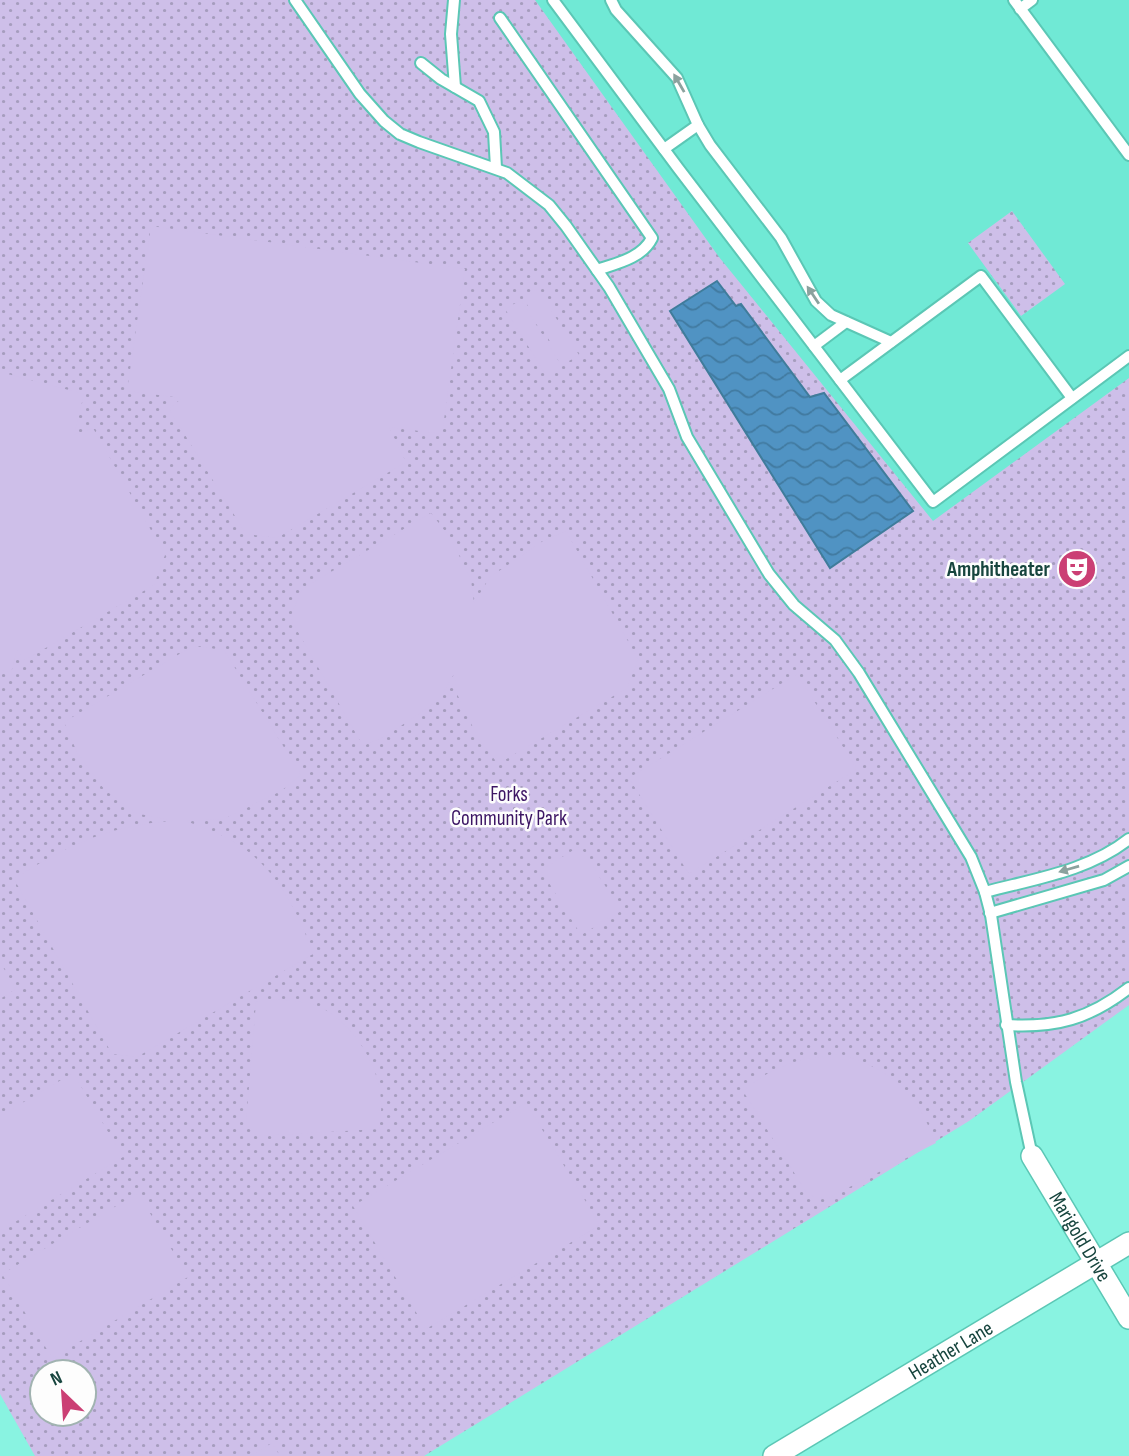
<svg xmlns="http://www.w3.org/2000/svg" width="1129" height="1456" font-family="'Sofia Sans Condensed',sans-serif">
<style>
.built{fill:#70e9d5}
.park{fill:url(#park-dots);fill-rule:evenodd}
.pitch{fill:#cebfe9}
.water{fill:url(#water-waves);stroke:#3f7c9b;stroke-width:2}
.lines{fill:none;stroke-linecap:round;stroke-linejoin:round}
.service-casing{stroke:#5bc7b5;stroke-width:14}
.minor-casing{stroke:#5bc7b5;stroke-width:24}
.service{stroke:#fff;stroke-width:10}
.minor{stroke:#fff;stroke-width:21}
.oneway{fill:#8ba29e}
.labels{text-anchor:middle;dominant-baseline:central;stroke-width:5;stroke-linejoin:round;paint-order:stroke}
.poi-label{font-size:21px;font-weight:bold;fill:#17453e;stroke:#fdfdfd;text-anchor:end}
.park-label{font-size:21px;fill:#3c1564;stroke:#fdfdfd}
.street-label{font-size:21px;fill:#17453e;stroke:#fdfdfd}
</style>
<defs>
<pattern id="park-dots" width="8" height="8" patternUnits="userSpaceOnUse" patternTransform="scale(1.75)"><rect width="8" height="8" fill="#cebfe9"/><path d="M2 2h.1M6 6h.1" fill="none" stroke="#a69dbe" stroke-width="1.8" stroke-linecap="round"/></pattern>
<pattern id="water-waves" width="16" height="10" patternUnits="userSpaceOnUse" patternTransform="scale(1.75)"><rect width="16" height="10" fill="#5093c3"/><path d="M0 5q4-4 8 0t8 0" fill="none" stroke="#417aa0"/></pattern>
</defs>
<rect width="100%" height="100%" fill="#89f3e1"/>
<!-- built -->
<polygon class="built" points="467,0 1129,0 1129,403 934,550"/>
<!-- park -->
<g class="park">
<path d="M 0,0 L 535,0 L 719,257 L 933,521 L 1129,378 L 1129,1005 L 969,1121 L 424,1456 L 35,1456 L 0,1394 ZM 42,1372 L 84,1372 L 84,1414 L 42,1414 Z"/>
<polygon points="1012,211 1065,284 1021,316 968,243"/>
</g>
<!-- pitch -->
<g class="pitch">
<polygon points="151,226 465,269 442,434 389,427 406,462 277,538 246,534 169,409 182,398 127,391"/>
<polygon points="538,289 579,355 564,364 523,298"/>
<polygon points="521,300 561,365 546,375 505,309"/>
<polygon points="0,372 84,394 74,435 93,428 165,555 154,585 25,660 17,650 11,673 0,670"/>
<polygon points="431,513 451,539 471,580 474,603 490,577 543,541 566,531 638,659 627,688 498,764 478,738 458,696 454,674 439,700 386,736 363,746 290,618 302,589"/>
<path d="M 193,646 L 224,650 L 301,775 L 281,791 L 224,819 L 186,821 C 206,829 229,836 246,850 C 280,876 299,914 313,954 L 137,1057 L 112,1054 L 14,879 C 65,846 112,824 174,821 L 135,813 L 104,789 L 77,752 L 64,722 Z"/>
<polygon points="797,674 857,769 689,874 629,778"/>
<polygon points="580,846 621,911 581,935 541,870"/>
<polygon points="0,962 16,989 0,999"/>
<path d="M 279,999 C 293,1001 309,1002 322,1008 C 354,1025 380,1066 381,1102 C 382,1111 380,1120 379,1129 L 259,1136 L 246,1123 L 256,1002 Z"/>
<path d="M 840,1054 C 894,1071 914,1090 936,1143 L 826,1199 L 808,1195 L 743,1091 C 775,1064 799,1059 840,1054 Z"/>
<polygon points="73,1073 123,1157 0,1231 0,1116"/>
<polygon points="526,1103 600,1225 426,1329 353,1206"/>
<polygon points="138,1193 188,1277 52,1358 2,1274"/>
<polygon points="272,1443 280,1456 250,1456"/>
</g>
<!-- water -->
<polygon class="water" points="717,281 736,306 741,304 810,397 824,393 913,511 830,568 670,311"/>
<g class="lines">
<!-- service casing -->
<g class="service-casing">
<g id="service">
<polyline points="295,0 360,94 384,121 400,134 419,142 507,173 549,205 566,226 609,287 669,389 687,437 769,574 794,605 835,640 859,673 971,857 985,892 991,915 1016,1082 1032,1156"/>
<polyline points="454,0 451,34 455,87"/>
<polyline points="553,0 678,168 933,502 1129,356"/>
<polyline points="611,0 616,10 677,78 698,125 710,145 781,238 816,301 831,315 891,342"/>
<polyline points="1014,0 1129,155"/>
<polyline points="1020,9 1032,0"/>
<path d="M 500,18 L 652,238 C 642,258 618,263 597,270"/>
<polyline points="421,63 441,79 479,101 494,132 496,168"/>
<polyline points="664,149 698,125"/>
<polyline points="814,346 846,322"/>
<polyline points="840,380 981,276 1072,398"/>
<path d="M 985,892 C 1034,879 1089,871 1129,839"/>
<polyline points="990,913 1104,880 1129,866"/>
<path d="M 1006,1025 C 1056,1028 1089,1019 1129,988"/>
</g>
</g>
<!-- minor casing -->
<g class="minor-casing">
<g id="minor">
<path id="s1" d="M 1032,1156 L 1129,1318"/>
<path id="s2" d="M 774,1456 L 1129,1243"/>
</g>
</g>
<!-- service -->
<use href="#service" class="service"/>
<!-- minor -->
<use href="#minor" class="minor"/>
</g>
<!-- one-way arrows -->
<defs><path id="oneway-solid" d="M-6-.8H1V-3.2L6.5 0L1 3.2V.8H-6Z" transform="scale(1.75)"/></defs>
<g class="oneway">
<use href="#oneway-solid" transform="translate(679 83) rotate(-120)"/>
<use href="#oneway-solid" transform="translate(813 295) rotate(-124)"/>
<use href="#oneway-solid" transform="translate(1069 869) rotate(164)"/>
</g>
<!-- icons -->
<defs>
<g id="theatre-disc" transform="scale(2.0125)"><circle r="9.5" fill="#cb3f74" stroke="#fdfdfd"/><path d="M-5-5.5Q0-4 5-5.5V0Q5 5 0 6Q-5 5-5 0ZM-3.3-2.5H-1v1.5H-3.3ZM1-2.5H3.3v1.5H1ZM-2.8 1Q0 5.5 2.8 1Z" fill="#fff"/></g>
</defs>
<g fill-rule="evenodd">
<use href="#theatre-disc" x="1077" y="569"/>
</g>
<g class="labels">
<!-- poi labels -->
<g class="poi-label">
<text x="1050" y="569">Amphitheater</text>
</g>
<!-- park labels -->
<g class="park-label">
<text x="509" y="794">Forks<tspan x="509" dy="24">Community Park</tspan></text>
</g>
<!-- street labels -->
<g class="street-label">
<text stroke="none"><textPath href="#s1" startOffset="94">Marigold Drive</textPath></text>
<text stroke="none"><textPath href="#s2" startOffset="206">Heather Lane</textPath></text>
</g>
</g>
<!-- north arrow -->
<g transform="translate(63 1393) rotate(335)"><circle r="33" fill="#fdfdfd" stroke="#a1b3b1" stroke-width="2"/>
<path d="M0-5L12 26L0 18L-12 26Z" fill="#cb3f74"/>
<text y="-10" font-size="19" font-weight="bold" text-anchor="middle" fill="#17453e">N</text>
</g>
</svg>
